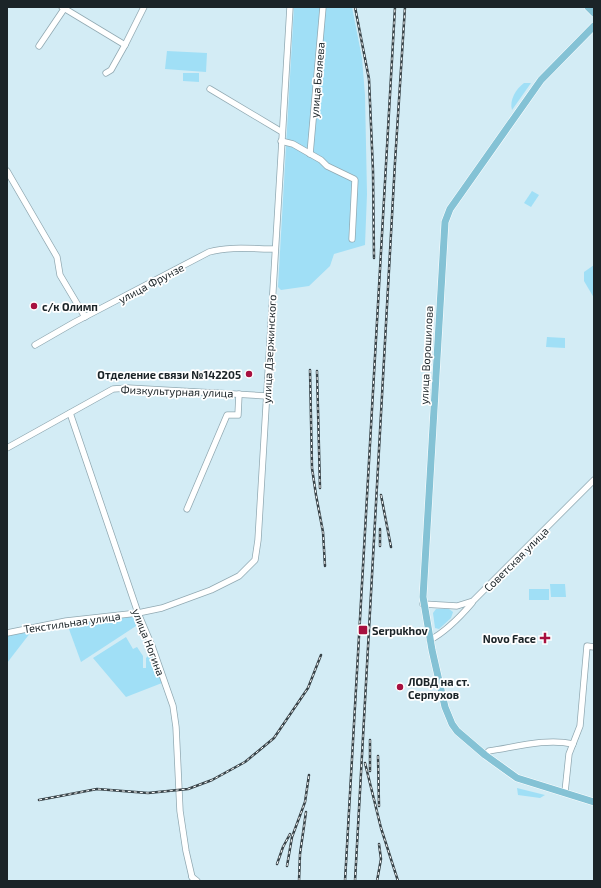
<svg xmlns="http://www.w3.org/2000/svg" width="601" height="888" font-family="'Exo 2',sans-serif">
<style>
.green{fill:#a0dff6}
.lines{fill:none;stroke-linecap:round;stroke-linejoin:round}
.minor-casing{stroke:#91a9b2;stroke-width:7}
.major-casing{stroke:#fff;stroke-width:8}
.minor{stroke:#fff;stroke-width:5.5}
.major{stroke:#84c2d5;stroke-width:7}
.rail-casing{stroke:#384348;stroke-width:2.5}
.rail{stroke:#fff;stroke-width:1;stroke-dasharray:3;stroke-linecap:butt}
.poi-dot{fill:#a7103f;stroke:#fff;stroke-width:1.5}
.labels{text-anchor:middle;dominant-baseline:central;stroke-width:3.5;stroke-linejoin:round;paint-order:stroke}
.street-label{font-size:11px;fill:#1b2428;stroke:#fff}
.poi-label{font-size:11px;font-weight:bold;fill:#1b2428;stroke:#fff;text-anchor:start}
</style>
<rect width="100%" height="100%" fill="#d3ecf5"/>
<!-- green -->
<g class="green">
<polygon points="294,7 352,7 362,58 365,95 367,194 365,245 334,254 330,266 309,286 281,290 278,287"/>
<polygon points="167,51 207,53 206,72 165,69"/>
<polygon points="183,73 199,73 199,82 183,81"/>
<path d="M 524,83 L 531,83 L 512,110 C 509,100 516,89 524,83 Z"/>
<polygon points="532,191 539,195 531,207 524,203"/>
<polygon points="594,265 594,298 584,281 584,272"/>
<polygon points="547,337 565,338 565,348 546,347"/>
<polygon points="550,584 565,584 566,597 551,597"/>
<rect x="529" y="589" width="20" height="11"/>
<polygon points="436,609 449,609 453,612 451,618 439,629 435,628 433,613"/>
<polygon points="140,614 136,626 81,662 66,621"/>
<polygon points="34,628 7,663 7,634"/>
<polygon points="126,637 133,649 137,647 143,656 143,668 146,668 146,658 150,654 153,657 162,683 126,697 93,658"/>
<polygon points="517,788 545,795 540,798 518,795"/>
</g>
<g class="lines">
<!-- minor casing -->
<g class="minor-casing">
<g id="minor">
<polyline points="62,7 125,45"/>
<polyline points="39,46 64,9"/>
<polyline points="106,73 111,70 125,45 144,7"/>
<polyline points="210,89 282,132"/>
<polyline points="281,141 293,144 321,160 327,166 354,179 355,180 352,239"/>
<polyline points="310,154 323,7"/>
<polyline points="7,171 57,257 60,275 85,317"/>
<path d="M 35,345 L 75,322 L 209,252 C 229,246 254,249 275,249"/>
<polyline points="70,413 138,613 152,646 173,706 176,727 180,811 186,851 192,877"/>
<polyline points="7,448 113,389 128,388 267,396"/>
<polyline points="187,509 227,415 238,415 239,394"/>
<polyline points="423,604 457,606 473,601 594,480"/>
<polyline points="7,633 66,621 138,613 162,608 211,590 239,576 255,560 258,540 290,7"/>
<path d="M 430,640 C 447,631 460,617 472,603"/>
<path d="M 485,755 L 489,751 C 516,747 546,738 573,744"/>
<polyline points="565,792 569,754 580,726 587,646 594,647"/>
<polyline points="192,877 197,881"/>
</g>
</g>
<!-- major casing -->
<g class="major-casing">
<g id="major">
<polyline points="588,7 594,13"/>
<polyline points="594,26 541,80 450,209 445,222 423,597 432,650 445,707 452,724 457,731 485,755 517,778 594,802"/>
</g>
</g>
<!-- minor -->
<use href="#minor" class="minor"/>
<!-- major -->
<use href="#major" class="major"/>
<!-- rail casing -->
<g class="rail-casing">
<g id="rail">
<polyline points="355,7 369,79 373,171 374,258"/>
<polyline points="310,370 312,468 316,495 323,532 325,566"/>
<polyline points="317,371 320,488"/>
<polyline points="381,495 391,547"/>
<polyline points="380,546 380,529"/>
<polyline points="370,740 370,771"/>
<polyline points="378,756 379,806"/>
<polyline points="365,763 381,828 398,881"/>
<polyline points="39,800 97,789 148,793 188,789 212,780 245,762 274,738 308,688 321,655"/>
<polyline points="277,864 283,847 290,834"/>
<polyline points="287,866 292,837 305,802 309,775"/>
<polyline points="299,881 300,854 306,812"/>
<polyline points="345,881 395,7"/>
<polyline points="355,881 395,162 405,7"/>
<polyline points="377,881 381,859 379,844"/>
</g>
</g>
<!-- rail -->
<use href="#rail" class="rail"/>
</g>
<!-- markers -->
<g class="poi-dot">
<circle cx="34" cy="306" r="4"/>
<circle cx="249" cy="374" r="4"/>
<rect x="358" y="625" width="10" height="10" rx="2"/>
<path d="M543 632h4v4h4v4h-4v4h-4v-4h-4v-4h4z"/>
<circle cx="400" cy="687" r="4"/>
</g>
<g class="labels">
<!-- street labels -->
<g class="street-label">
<text transform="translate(317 80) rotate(-85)">улица Беляева</text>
<text transform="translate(151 283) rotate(-28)">улица Фрунзе</text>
<text transform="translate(269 349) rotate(-87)">улица Дзержинского</text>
<text transform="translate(426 355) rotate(-87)">улица Ворошилова</text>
<text transform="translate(177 391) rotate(2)">Физкультурная улица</text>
<text transform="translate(516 559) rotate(-45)">Советская улица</text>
<text transform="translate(72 622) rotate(-8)">Текстильная улица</text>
<text transform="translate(149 642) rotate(69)">улица Ногина</text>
</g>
<!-- poi labels -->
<g class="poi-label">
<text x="42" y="306">с/к Олимп</text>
<text x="241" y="374" text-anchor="end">Отделение связи №142205</text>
<text x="372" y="630">Serpukhov</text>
<text x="536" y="638" text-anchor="end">Novo Face</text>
<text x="408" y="681">ЛОВД на ст.<tspan x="408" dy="13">Серпухов</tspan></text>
</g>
</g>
<!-- border -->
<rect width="601" height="888" fill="none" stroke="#1b2428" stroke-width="16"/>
</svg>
